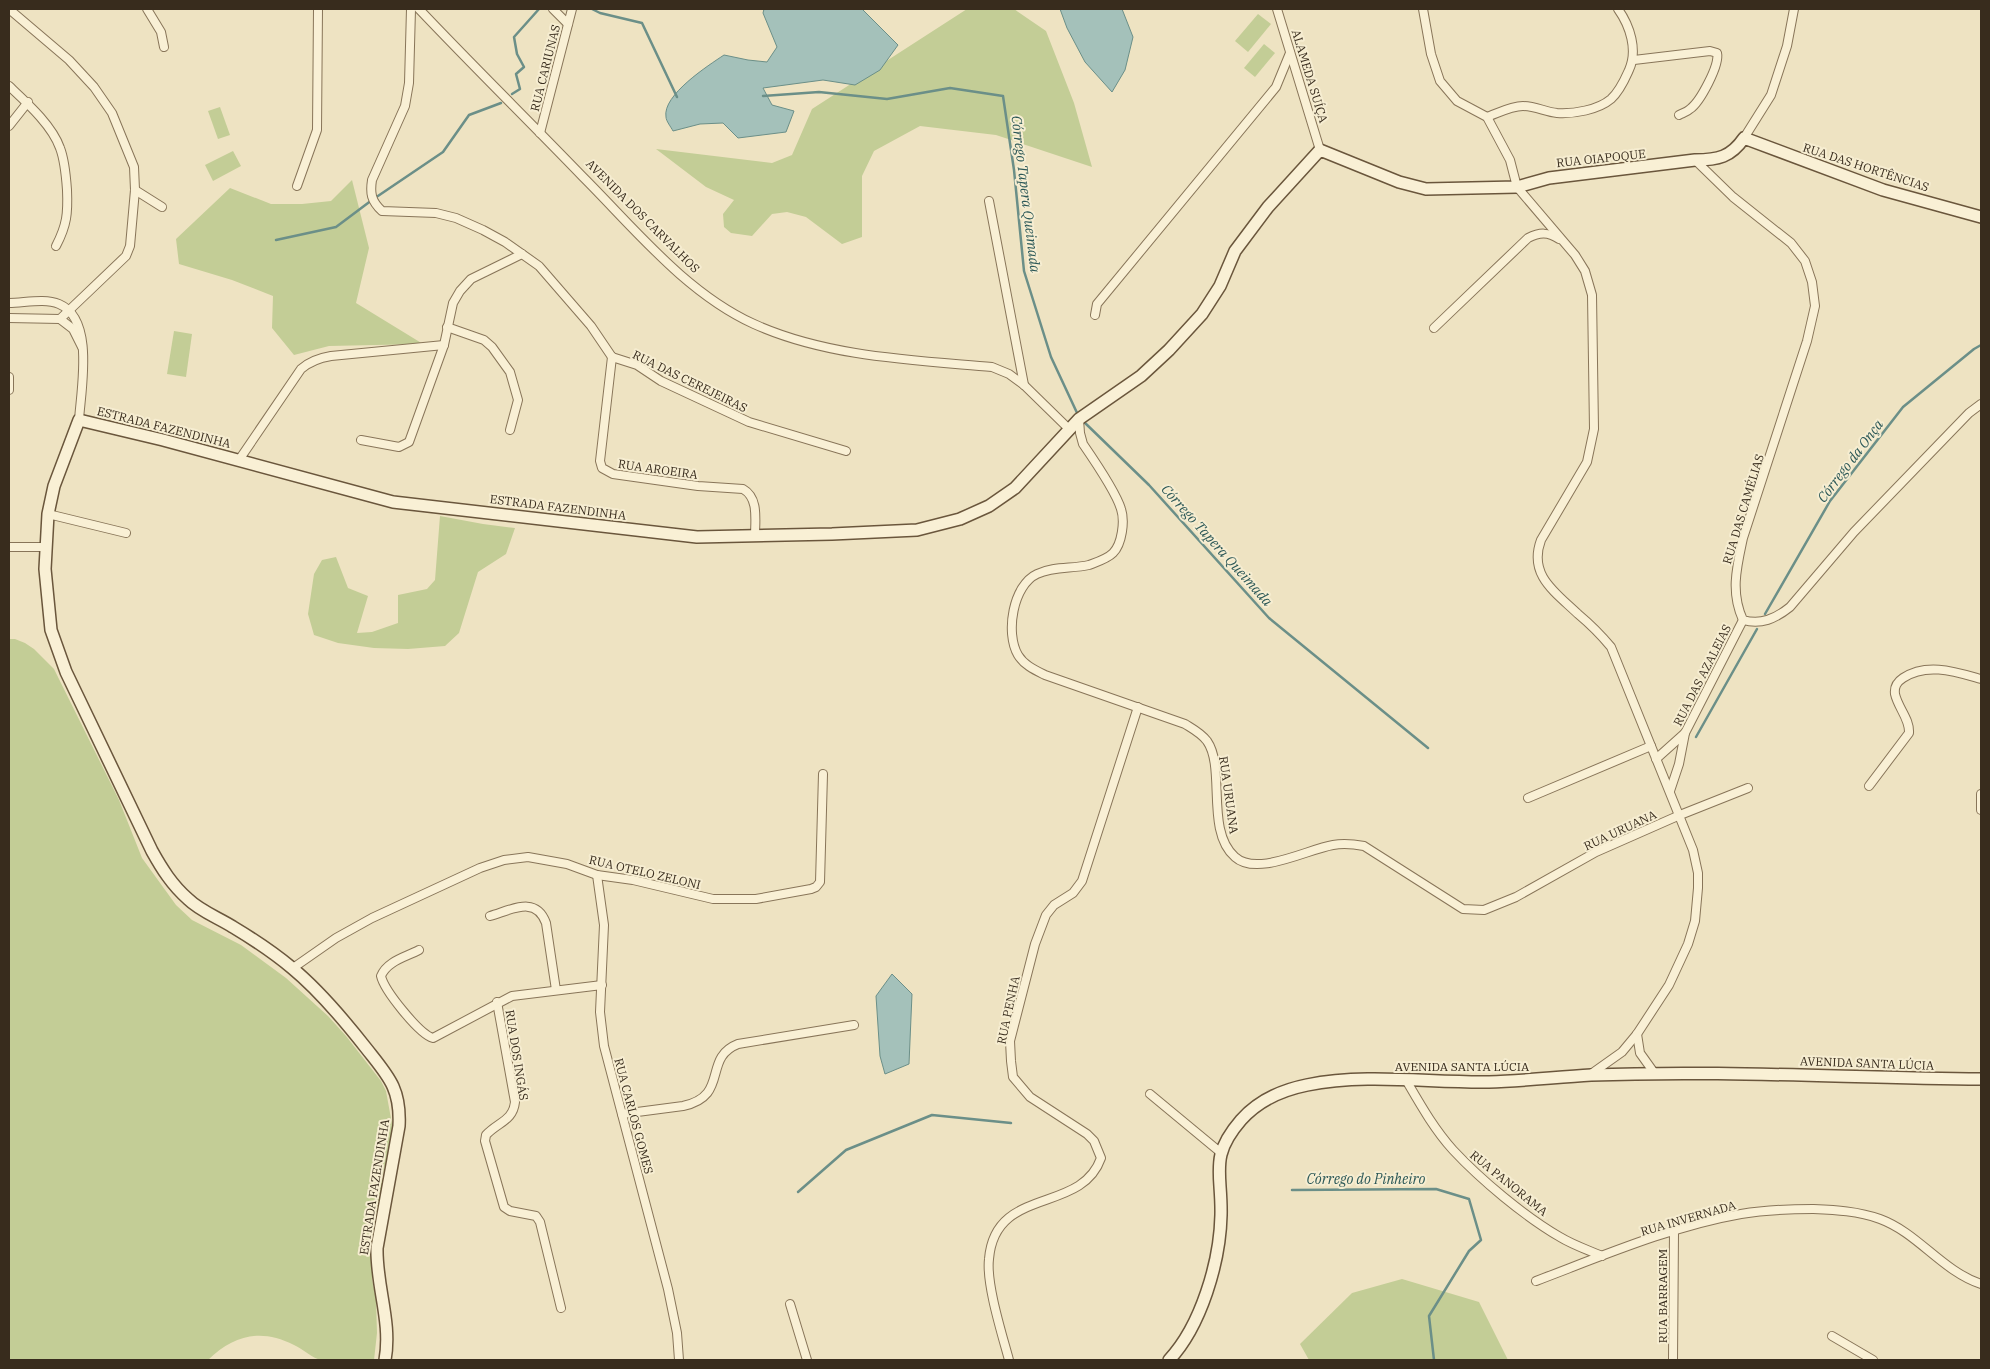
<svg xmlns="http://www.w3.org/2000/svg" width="1990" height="1369" font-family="'IBM Plex Serif',serif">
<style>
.green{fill:#c3cd96}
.water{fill:#a4c1ba;stroke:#6b8f88}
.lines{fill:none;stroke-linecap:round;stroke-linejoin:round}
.stream{stroke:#6b8f88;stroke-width:2.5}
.street-casing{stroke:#887559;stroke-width:10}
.secondary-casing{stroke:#6a563c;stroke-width:14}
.street{stroke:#f9f0d5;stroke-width:8}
.secondary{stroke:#f9f0d5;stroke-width:11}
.labels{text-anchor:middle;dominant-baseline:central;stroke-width:4;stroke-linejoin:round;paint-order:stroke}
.street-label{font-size:12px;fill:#382c1d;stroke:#f6edd1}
.water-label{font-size:14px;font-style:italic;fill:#2c5857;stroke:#f6edd1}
</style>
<rect width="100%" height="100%" fill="#eee3c2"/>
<!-- green -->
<g class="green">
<polygon points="967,9 1014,9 1046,31 1074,103 1092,167 996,135 920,126 874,151 862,176 862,237 842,244 806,217 787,212 772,214 752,236 731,233 724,227 723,214 734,200 706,187 656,149 772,163 792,155 812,109"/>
<polygon points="1258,14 1271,24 1248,52 1235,41"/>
<polygon points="1264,44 1275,53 1255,77 1244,68"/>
<polygon points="220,107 230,135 218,139 208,111"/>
<polygon points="233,151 241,166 213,181 205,165"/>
<polygon points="352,180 369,248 356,303 423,344 329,346 294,355 272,328 273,296 232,280 179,264 176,239 230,188 271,204 302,204 331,201"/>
<polygon points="174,331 192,334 186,377 167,374"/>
<polygon points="440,516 483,524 515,528 506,554 478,572 459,633 445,646 408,649 374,648 338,643 314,635 308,614 314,574 322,560 336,557 348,588 368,596 357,633 372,632 398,623 398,595 427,589 435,580"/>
<path d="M 9,639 L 15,639 L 25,643 L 34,649 L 54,669 L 119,800 L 142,858 L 176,905 L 192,920 L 241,945 L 286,978 L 328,1016 L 346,1036 L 381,1081 L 386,1091 L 392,1124 L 391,1144 L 382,1176 L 382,1198 L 372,1252 L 372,1279 L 376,1300 L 377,1333 L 374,1360 C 362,1360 330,1363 321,1360 C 312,1358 303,1349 294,1345 C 261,1328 234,1335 208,1360 L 9,1360 Z"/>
<polygon points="1402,1279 1479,1302 1508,1360 1309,1360 1300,1344 1352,1293"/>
</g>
<!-- water -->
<g class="water">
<path d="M 764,9 L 862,9 L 898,45 L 880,70 L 855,85 L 823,80 L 763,88 L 772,105 L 794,111 L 786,132 L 738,138 L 723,123 L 700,124 L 673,131 C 671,127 666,121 666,117 C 662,95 709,65 724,55 L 748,60 L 767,62 L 777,47 L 763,13 Z"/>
<polygon points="1060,9 1122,9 1133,37 1125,70 1112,92 1085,62 1067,28"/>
<polygon points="892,974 912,994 909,1064 885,1074 880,1056 876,996"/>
</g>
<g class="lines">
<!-- stream -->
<g class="stream">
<polyline points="592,9 600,13 642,23 677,97"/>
<polyline points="512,94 520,89 516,74 524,67 517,54 514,37 539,9"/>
<polyline points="763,96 819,92 887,99 950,88 1003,96 1014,170 1024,271 1051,357 1078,415"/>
<polyline points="276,240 336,227 372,200 443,152 469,115 501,103"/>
<polyline points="1083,421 1149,485 1269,618 1428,748"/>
<polyline points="1765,614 1830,501 1903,407 1974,349 1981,345"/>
<polyline points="1696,737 1757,629"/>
<polyline points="1292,1190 1436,1189 1469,1199 1481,1240 1469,1251 1429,1316 1434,1360"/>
<polyline points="798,1192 846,1150 932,1115 1011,1123"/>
</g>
<!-- street casing -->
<g class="street-casing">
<g id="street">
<polyline points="9,9 69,60 94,87 112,113 134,167 135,190 130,246 126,256 60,319"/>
<polyline points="147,9 161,32 164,47"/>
<path d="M 411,9 L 409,83 L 405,106 L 372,180 C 370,193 371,201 382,211 L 436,213 L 456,218 L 483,230 L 505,242 L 539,266 L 591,326 L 612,357"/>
<path d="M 419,9 C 473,66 529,121 583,177 C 635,229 686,293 754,324 C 827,357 913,360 992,367 L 1009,374 L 1024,385 L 1069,429"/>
<polyline points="553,9 568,24"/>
<polyline points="1277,9 1320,150"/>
<path d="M 1423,9 L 1431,54 L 1440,81 L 1457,101 L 1487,117 L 1510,160 L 1517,187 L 1575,255 L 1585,271 L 1592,295 L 1594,429 L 1587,462 L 1541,540 C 1528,575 1555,592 1578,614 C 1590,624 1601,635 1611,647 L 1693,850 L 1698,873 L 1698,888 L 1695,921 L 1688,944 L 1669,985 L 1637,1034 L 1622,1052 L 1591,1074"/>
<path d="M 1634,60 L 1710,51 L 1717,53 C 1720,65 1700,102 1690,109 C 1687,112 1683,113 1679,115"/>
<path d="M 9,86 C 26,102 52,125 60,148 C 65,161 66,176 67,190 C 68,213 67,225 56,246"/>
<path d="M 1487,117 C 1498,113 1511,106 1523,106 C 1535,106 1546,112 1557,113 C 1574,114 1598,110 1611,99 C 1620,91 1625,79 1629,70 C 1638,50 1630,26 1618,9"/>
<polyline points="9,126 28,102"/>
<polyline points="540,133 572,9"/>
<polyline points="1744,138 1771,95 1787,46 1794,9"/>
<path d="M 1695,160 L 1733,197 L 1791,243 L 1805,261 L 1812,282 L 1815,306 L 1807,341 L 1743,538 C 1737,566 1730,592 1743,620 C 1761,625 1775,619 1790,607 L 1854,532 L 1969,413 L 1981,404"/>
<polyline points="297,186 317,130 318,9"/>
<polyline points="135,190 162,207"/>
<polyline points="989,201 1024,385"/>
<path d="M 9,303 C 24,303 45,298 59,304 C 95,319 81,389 79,420"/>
<polyline points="1095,315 1097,304 1276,87 1290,53"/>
<polyline points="9,318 60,319 73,329 82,347"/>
<polyline points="447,327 484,340 492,347 510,372 518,400 510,430"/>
<path d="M 1434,328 L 1528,238 C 1540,232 1548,232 1559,239"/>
<path d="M 612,357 L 600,461 L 602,468 L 613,474 L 698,486 L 743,489 C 759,498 755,520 755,536"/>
<polyline points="612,357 637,365 661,381 749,422 846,451"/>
<polyline points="9,377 9,390"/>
<path d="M 1079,419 L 1080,433 L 1083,444 C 1094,460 1116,492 1121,509 C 1125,521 1122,544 1113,553 C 1107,559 1097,562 1089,565 C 1072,569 1054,566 1037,574 C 1013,585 1005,633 1018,655 C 1024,665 1035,670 1045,675 L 1185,724 C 1193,729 1201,733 1207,741 C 1226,768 1205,831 1235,857 C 1257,877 1308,849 1333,845 C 1344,843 1353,844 1364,846 L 1463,909 L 1484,910 L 1516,897 L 1596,852 L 1680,815 L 1748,788"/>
<polyline points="361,440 399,447 409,442 444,345 453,303 460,291 471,279 522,254"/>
<path d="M 239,460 L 301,369 C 310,361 319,358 331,356 L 444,345"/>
<polyline points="48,514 126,533"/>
<polyline points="9,547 46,547"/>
<polyline points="1656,759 1685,733 1743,620"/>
<path d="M 1869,786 L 1909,733 C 1910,719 1898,708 1895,694 C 1894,686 1897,682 1903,678 C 1927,662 1956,672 1981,679"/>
<polyline points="1670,791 1679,764 1685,733"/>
<polyline points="1981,794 1981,810"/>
<polyline points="1528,798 1651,746"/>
<polyline points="597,875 604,925 600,1012 604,1046 668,1289 677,1333 679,1360"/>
<path d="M 490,916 C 511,910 536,895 546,923 L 556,990"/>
<path d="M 419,950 C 406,957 387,961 381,976 C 384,990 419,1034 433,1038 L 512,996 L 602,985"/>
<polyline points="293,968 336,938 372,918 480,868 504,860 528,857 567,864 597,875 633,880 713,899 756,899 811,889 816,887 820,882 823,774"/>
<path d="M 497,1002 L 515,1102 C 513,1121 498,1122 486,1135 L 485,1141 L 504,1207 L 510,1211 L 536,1216 L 540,1222 L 561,1308"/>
<polyline points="1637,1034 1640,1053 1655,1074"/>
<path d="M 1406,1080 C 1420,1104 1434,1129 1453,1150 C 1481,1180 1524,1216 1560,1237 C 1573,1245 1588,1250 1602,1256"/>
<polyline points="1150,1094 1220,1152"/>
<path d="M 622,1114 L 683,1106 C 730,1096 702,1058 738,1044 L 854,1025"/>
<path d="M 1536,1281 C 1602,1256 1672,1226 1741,1214 C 1765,1210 1789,1209 1813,1209 C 1835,1210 1858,1211 1880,1219 C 1918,1233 1942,1271 1981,1284"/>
<polyline points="790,1304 807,1360"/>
<polyline points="1832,1336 1873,1360"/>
<path d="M 1009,1360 C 1002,1334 986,1284 989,1259 C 995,1185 1081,1215 1101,1158 L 1094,1141 L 1087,1134 L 1030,1097 L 1013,1077 L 1011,1061 L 1010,1041 L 1035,944 L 1046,915 L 1054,905 L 1073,893 L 1082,881 L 1138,707"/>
<polyline points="1673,1360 1674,1232"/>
</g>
</g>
<!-- secondary casing -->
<g class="secondary-casing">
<g id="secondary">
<path d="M 385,1360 C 392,1322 376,1286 377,1248 L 399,1126 C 401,1088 388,1076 366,1048 C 344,1020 320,991 292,968 C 274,953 253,939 233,927 C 219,918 200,911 188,899 C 172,885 162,869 152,851 L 66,672 L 51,630 L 45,569 L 48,514 L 54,486 L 79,420 L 163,440 L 393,502 L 697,537 L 832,534 L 917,530 L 960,519 L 989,506 L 1015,488 L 1079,419 L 1141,376 L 1169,350 L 1202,314 L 1220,286 L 1235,251 L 1268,207 L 1320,150 L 1399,182 L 1426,189 L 1517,187 L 1549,178 L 1695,160 C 1718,160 1731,157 1744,138 L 1883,190 L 1981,217"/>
<path d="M 1169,1360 C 1201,1326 1220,1262 1221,1215 C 1222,1172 1209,1157 1241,1120 C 1258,1101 1282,1090 1307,1085 C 1367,1073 1429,1083 1489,1082 C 1523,1081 1557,1077 1591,1075 C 1721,1070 1851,1078 1981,1079"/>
</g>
</g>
<!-- street -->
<use href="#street" class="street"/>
<!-- secondary -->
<use href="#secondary" class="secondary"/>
</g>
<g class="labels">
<!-- street labels -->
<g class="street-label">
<text transform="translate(545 68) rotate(-76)">RUA CARIUNAS</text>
<text transform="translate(1310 76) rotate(73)">ALAMEDA SUÍÇA</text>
<text transform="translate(1601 158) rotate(-6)">RUA OIAPOQUE</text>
<text transform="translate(1866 167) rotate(18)">RUA DAS HORTÊNCIAS</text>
<text transform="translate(643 216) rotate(45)">AVENIDA DOS CARVALHOS</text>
<text transform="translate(690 381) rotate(26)">RUA DAS CEREJEIRAS</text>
<text transform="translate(164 427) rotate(14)">ESTRADA FAZENDINHA</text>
<text transform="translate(658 469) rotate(8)">RUA AROEIRA</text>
<text transform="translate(558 507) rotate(7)">ESTRADA FAZENDINHA</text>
<text transform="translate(1743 509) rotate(-73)">RUA DAS CAMÉLIAS</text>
<text transform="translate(1702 675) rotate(-63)">RUA DAS AZALEIAS</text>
<text transform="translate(1229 795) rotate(82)">RUA URUANA</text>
<text transform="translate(1620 830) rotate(-25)">RUA URUANA</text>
<text transform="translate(645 872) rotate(13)">RUA OTELO ZELONI</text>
<text transform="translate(1008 1010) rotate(-78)">RUA PENHA</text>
<text transform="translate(517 1055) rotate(81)">RUA DOS INGÁS</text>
<text transform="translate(1867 1063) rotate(2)">AVENIDA SANTA LÚCIA</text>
<text x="1462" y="1066">AVENIDA SANTA LÚCIA</text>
<text transform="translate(634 1116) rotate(75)">RUA CARLOS GOMES</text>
<text transform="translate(1509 1183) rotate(39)">RUA PANORAMA</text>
<text transform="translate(374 1187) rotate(-81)">ESTRADA FAZENDINHA</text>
<text transform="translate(1688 1218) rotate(-16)">RUA INVERNADA</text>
<text transform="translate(1662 1296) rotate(-90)">RUA BARRAGEM</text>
</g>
<!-- water labels -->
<g class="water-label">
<text transform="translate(1026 194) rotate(83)">Córrego Tapera Queimada</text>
<text transform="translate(1850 461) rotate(-53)">Córrego da Onça</text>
<text transform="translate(1217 545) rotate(48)">Córrego Tapera Queimada</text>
<text x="1366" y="1179">Córrego do Pinheiro</text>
</g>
</g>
<!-- border -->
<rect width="1990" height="1369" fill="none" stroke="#382c1d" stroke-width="20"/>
</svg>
